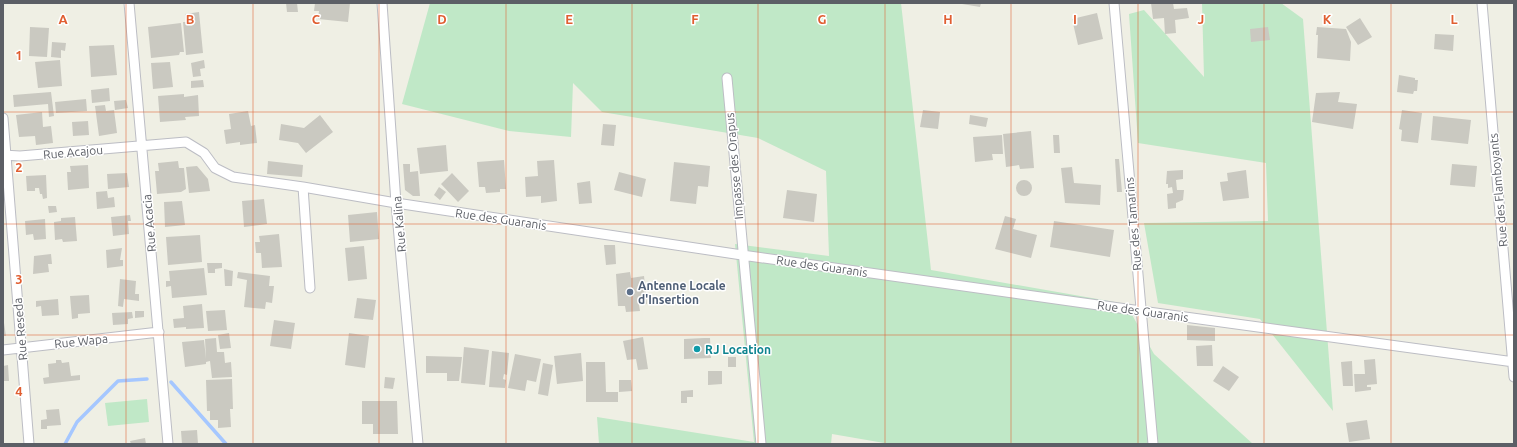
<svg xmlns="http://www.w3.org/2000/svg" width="1517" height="447" viewBox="0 0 1517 447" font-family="Ubuntu,sans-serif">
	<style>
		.green { fill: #c0e8c7 }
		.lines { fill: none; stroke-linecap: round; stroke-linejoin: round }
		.stream { stroke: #a5c7ff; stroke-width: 3.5 }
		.building { fill: #cac9c1 }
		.minor-casing { stroke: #bcbdc4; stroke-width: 11 }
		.minor { stroke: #fff; stroke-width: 9 }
		.grid { fill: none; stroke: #e05e31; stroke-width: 1; stroke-opacity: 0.55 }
		.service-dot { fill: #5c6f8a; stroke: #fff; stroke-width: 1.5 }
		.culture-dot { fill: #0f9aa8; stroke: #fff; stroke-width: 1.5 }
		.labels { text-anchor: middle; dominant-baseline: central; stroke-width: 3; stroke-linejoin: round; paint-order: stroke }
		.street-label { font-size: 12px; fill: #5c5f66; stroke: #fff }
		.service-label { font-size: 12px; font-weight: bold; fill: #4e5e75; stroke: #fff; text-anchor: start }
		.culture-label { font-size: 12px; font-weight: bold; fill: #0d838f; stroke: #fff; text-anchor: start }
		.grid-label { font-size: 13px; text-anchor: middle; font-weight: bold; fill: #e05e31; stroke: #fff; stroke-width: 3; stroke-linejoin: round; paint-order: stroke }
	</style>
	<rect width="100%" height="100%" fill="#efefe4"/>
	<path class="green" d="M430,3H901L931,270L1126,304L1154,354L1253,444H890L832,434L831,444H599L597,417L754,442L735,244L829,256L826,171L758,138L602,112L573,83L571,137L509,131L402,104Z
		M1202,3H1281L1303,19L1333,411L1260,319L1158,303L1144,223L1268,221L1266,163L1138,143L1129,14L1144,10L1204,77Z
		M147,399L149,422L108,426L105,403Z"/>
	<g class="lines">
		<path class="stream" d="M171,382L226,444
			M65,444L77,422L118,381L147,379"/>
	</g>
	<path class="building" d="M286,3H297L298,12H287Z
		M315,3H350L348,22L318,19L319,11H314Z
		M956,3H981L980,7Z
		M1151,3H1173L1174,9L1187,8L1189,18L1175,20L1176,33L1165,34L1164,18L1153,19Z
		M199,12L203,53L186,55L183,22H186L185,14Z
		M1097,13L1103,39L1078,45L1072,19Z
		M1360,18L1372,37L1358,45L1346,27Z
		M181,23L184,52H180L179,55L151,58L148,27Z
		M30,27L49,28L47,57L29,56Z
		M1268,27L1270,40L1251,42L1250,29Z
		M1317,27L1346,29L1351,42L1350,61L1317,58L1318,35H1316Z
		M1435,34L1454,35L1453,51L1434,49Z
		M52,42L66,43L65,51L61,50V58L51,57Z
		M114,45L117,75L91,77L89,46Z
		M60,60L62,86L38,88L35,62Z
		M204,60L205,68L200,69L201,76L193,77L191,63Z
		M170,62L173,87L153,89L151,63Z
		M1399,75L1415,78V80H1418L1417,91H1414L1413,94L1397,92Z
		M203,80L204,87L191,88V81Z
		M109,88L110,101L92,103L91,90Z
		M51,92L54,116L49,117L48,104L14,107L13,95Z
		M1340,92L1338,102L1357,104L1353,129L1312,122L1316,93Z
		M184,94V97L198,95L199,116L185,117L186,120L160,122L158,96Z
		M86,99L87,111L56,113L55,102Z
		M126,100L128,108L115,110L114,101Z
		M105,105L106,111L114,110L117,133L99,136L95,106Z
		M923,110L940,112L938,129L920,127Z
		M1402,110L1422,113L1418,143L1401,141L1402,130L1399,129Z
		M248,111L251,126L255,125L257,143L240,145V142L226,144L224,130L231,129L229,114Z
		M42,112L43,127L51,126L53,143L36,145L35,136L19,137L16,115Z
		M320,115L333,132L306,153L298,143L279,140L281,124L304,128Z
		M970,115L988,118L986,127L969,124Z
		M1433,116L1471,120L1468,144L1431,140Z
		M88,121L89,135L73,136L72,122Z
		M603,124L616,125L614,146L601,145Z
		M1031,131L1034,168L1020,169L1019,165L1006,167L1003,134Z
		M1002,135L1003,154H992L993,160L975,162L973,137Z
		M1053,135H1059L1060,153H1054Z
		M446,145L448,171L420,174L417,148Z
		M1115,159H1119L1122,192H1117Z
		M504,160L506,189H500V192L486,193L485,187H479L477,162Z
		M554,160L557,201L541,203V196L526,197L525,177L538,176L537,161Z
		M178,161L179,168H184L186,189L181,192L157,194L155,171H159L158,163Z
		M268,161L303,165L302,177L267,174Z
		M674,162L710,166L708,187L698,186L696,204L670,201Z
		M403,164H410V172L418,171L420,196H413L405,190Z
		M1452,164L1477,166L1475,187L1450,185Z
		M88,165L89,188L68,190L67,172H71L70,166Z
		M197,166L208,179L210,191L189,193L186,167Z
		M1072,167L1074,183L1101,185L1100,205L1065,203L1061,168Z
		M1183,170V179L1176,180L1177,190H1184L1183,200L1176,203V208L1168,209L1167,194L1173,193L1172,187L1168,188V184H1166L1167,171Z
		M1246,170L1249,198L1223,201L1220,182L1228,181L1227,173Z
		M619,172L646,179L642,197L614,190Z
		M127,173L129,187L108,189L107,174Z
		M452,173L469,191L458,202L441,184Z
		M46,175L47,198L43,199L42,194H40L39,188H35V191H27L26,176Z
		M1016 188a8 8 0 1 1 16 0a8 8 0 1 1-16 0Z
		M590,181L592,203L579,204L577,183Z
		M439,187L446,192L440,200L434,195Z
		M787,190L817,194L814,222L783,218Z
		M107,191L108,198L114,197L115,207L97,209L96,192Z
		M264,199L267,224L244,227L242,201Z
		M182,201L185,225L165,227L164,202Z
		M48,206H56L57,212L49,213Z
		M377,212L379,239L350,242L348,215Z
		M130,215L131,221H128L129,234L113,236L111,217Z
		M1005,216L1016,219L1013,229L1037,235L1031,258L995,249Z
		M75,217L77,241L63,242L62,239L55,240L54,222L61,221V218Z
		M45,219L46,239L34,240L33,234L26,235L25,221Z
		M1054,221L1114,230L1110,257L1050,247Z
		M279,234L282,267L262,268L261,253H256L255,242H260L259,236Z
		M200,235L202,262L168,265L166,237Z
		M604,245H615L616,264L606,265Z
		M364,246L367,279L348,281L345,248Z
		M122,248L120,260H123V266L107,268L106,250Z
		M51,254L52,264H48L49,272L33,274L34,256Z
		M207,263H222V268L215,269V273H208Z
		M204,268L207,295L172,298L171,286L166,287V281H170L169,271Z
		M224,269L233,271L232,286H225Z
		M238,272L270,276L269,286H274L272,303L266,302L265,309L244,307L247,280L237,278Z
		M630,272L631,278L644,276L647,304L639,305L640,311L626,312L625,306H618L616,274Z
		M120,279L136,281L135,294H139V301L124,299L123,307L118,306Z
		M89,295L90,313L78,314V318L72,319L70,296Z
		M357,298L376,300L373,320L354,318Z
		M58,299L59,315L42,316L41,306L36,307V301Z
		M202,304L204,328L186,329V327L174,328L173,319L184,318L183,306Z
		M225,310L227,330L208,331L206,311Z
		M135,311H144V317L135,318Z
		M132,312L133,318L128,319V324L113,325L112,313Z
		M3,316L6,336H3Z
		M274,320L295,323L291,349L270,346Z
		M1187,325L1215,328V341L1187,340Z
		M229,333L231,348L220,349L218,335Z
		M349,333L369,336L365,368L345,365Z
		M643,337L648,369L638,370L636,359L627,360L623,341Z
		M216,338L217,352H224L225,363L231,362L232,377L212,378L210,361L206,362V364L185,367L182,342L204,340L206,359L205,339Z
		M704,338H710L711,358L684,359V339Z
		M1212,345L1213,366H1197L1196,346Z
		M464,347L489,350L485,385L461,383Z
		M492,351L509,353L507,375L504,374L503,379L506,380L505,388L489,387Z
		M581,353L583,381L557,384L554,356Z
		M515,354L541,359L536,382L527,380L525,391L508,388Z
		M426,356L462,357L459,381H447V373H426Z
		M728,357H736V367H728Z
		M1375,359L1377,384L1367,385V387H1371V390L1355,392L1354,374H1365L1364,360Z
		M56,360H61L62,363L69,362L71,376L80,375V380L44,384L43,378L49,377L48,364L56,363Z
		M1352,361L1353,386H1343L1341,362Z
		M586,362H605L606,392H618V402H586Z
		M543,363L553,365L548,396L538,394Z
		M8,365L9,381H3V366Z
		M1223,366L1239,377L1229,391L1213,381Z
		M708,371H722V384L708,385Z
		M385,377L395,378L393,389L384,388Z
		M232,379L233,409H230L231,427L218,428V420H210V411H207L206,380Z
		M619,380H631L632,391L619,392Z
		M693,390V397H687V403H681V391Z
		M362,401H397L398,434H373V424H362Z
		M59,409L61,425L47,426V429H41V420L47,419L46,410Z
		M1367,420L1370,439L1349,442L1346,423Z
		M197,430L198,444H182L181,431Z
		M145,438L146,444H131L130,441Z"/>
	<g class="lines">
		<defs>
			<path id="minor" d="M129,3L168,444
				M382,3L396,203L418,444
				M1114,3L1153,444
				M1482,3L1514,377
				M727,78L761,444
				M3,118L29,444
				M3,155L20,156L186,142L204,153L215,168L233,177L303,187L396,203L742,255L1141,311L1514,362
				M303,187L310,288
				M3,350L159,332"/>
		</defs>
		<use href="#minor" class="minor-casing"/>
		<use href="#minor" class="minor"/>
	</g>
	<path class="grid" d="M126,3V444M253,3V444M379,3V444M506,3V444M632,3V444M758,3V444M885,3V444M1011,3V444M1138,3V444M1264,3V444M1391,3V444M3,112H1514M3,224H1514M3,335H1514"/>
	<circle class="service-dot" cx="630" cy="292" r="4"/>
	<circle class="culture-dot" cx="697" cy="349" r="4"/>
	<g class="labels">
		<g class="street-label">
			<text transform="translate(73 152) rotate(-5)">Rue Acajou</text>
			<text transform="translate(734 166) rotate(-95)">Impasse des Orapus</text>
			<text transform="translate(1498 190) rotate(-95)">Rue des Flamboyants</text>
			<text transform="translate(501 219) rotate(8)">Rue des Guaranis</text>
			<text transform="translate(149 223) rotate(-95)">Rue Acacia</text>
			<text transform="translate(399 224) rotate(-95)">Rue Kalina</text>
			<text transform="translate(1133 224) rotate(-95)">Rue des Tamarins</text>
			<text transform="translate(822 266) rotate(8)">Rue des Guaranis</text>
			<text transform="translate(1143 311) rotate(8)">Rue des Guaranis</text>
			<text transform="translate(20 329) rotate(-95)">Rue Reseda</text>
			<text transform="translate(81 341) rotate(-6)">Rue Wapa</text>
		</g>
		<g class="service-label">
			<text x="638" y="285">Antenne Locale<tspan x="638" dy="14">d'Insertion</tspan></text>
		</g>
		<g class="culture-label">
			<text x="705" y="349">RJ Location</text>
		</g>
	</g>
	<g class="grid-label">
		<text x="63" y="24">A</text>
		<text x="190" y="24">B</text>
		<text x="316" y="24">C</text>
		<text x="442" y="24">D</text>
		<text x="569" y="24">E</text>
		<text x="695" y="24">F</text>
		<text x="822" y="24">G</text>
		<text x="948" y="24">H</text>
		<text x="1075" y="24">I</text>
		<text x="1201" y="24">J</text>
		<text x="1327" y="24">K</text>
		<text x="1454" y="24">L</text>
		<text x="19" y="60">1</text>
		<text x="19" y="172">2</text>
		<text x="19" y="284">3</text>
		<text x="19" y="396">4</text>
	</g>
	<rect width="1517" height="447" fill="none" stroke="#5c5f66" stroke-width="8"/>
</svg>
